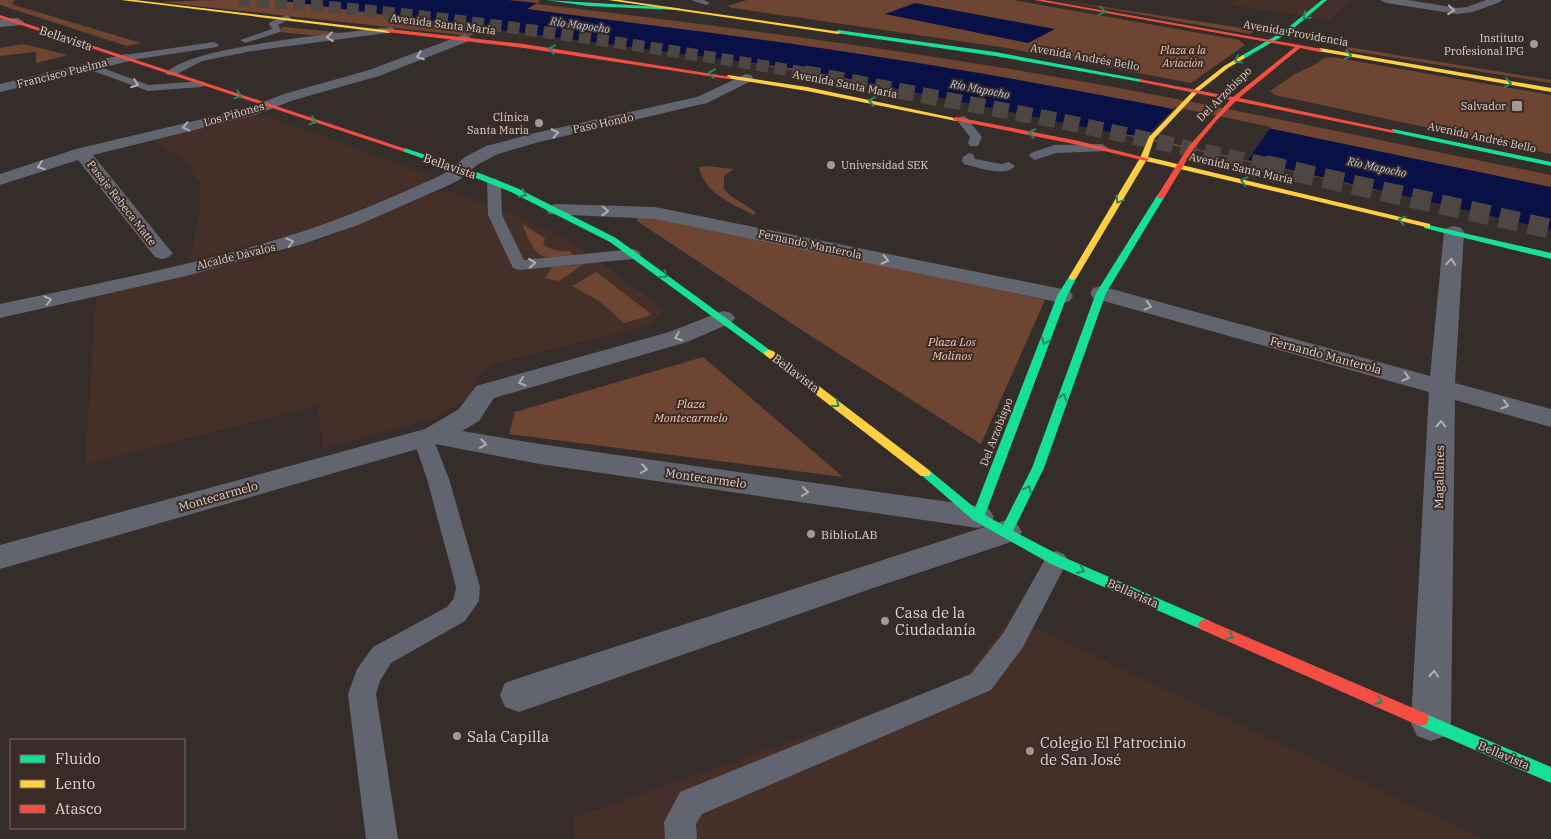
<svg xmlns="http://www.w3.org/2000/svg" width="1551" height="839" viewBox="0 0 1551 839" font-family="'IBM Plex Serif',serif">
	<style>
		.built { fill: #443028 }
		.green { fill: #6e4532 }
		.water { fill: #081045 }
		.pier { fill: #352d2a }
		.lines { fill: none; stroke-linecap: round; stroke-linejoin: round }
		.highway-tunnel-far2 { stroke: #4e4643; stroke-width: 12; stroke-dasharray: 12 6; stroke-linecap: butt }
		.highway-tunnel-far1 { stroke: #4e4643; stroke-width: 16; stroke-dasharray: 16 8; stroke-linecap: butt }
		.highway-tunnel { stroke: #4e4643; stroke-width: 20; stroke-dasharray: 20 10; stroke-linecap: butt }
		.lane { fill: #626470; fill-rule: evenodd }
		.street { fill: #626470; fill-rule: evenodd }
		.fast { fill: #16e098; fill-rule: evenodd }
		.slow { fill: #ffcf43; fill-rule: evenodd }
		.jam { fill: #f24e42; fill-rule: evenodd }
		.oneway { stroke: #b3adae }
		.oneway2 { stroke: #28865e }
		.poi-dot { fill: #a39a96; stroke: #3a2b25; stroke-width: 2 }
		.labels { text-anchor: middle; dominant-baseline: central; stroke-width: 4; stroke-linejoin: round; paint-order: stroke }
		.far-street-label { font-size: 11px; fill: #ded5d0; stroke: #3a2b25 }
		.far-water-label { font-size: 11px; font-style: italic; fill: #bacaf0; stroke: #3a2b25 }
		.far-poi-label { font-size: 11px; fill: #ded5d0; stroke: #3a2b25; text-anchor: end }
		.far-park-label { font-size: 11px; font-style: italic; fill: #f3c9b5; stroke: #3a2b25 }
		.street-label { font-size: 12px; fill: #ded5d0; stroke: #3a2b25 }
		.park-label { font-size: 12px; font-style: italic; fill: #f3c9b5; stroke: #3a2b25 }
		.poi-label { font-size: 12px; fill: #ded5d0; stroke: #3a2b25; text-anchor: start }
		.near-poi-label { font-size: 15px; fill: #ded5d0; stroke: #3a2b25; text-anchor: start }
	</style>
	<rect width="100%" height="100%" fill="#352d2a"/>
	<path class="built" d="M1236,0H1351L1329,20L1230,5Z
		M265,115L432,176L422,184L309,230L189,261L200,213V183L184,160L153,140L243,117Z
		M446,190L510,213L571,241L664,309L651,325L497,363L478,374L469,397L437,418L323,448L318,405L85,465L96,297L265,257L320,240L417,198Z
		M1011,617L1484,839H573L575,838L573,818L951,685L974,666Z"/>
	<path class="green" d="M0,0H15L12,3L14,5L141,43L127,46L0,5Z
		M218,0H540L537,4C746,29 954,56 1161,96C1291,121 1421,149 1551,175V230C1283,169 1015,107 744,62C600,38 455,24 311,5L486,29L470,36L160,2Z
		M747,0H1013L1239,40L1245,45L1191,83L1007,48L732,8L728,6Z
		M1058,0L1255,30L1250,34Z
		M282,27H285L344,33L320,36L280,32Z
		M23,44L68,55L36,63V52L0,56V48Z
		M1348,47L1551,80V83L1346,50Z
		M1332,57L1551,95V154L1275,95L1270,91L1295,74L1314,65L1324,58Z
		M707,166L734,169L724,176V189L731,196L756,212L754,215C732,203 705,195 699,167Z
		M649,215L1045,300L981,444L803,331L637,221V218Z
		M522,224L545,238L543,244C551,251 560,251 570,251L574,257C537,260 537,258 522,224Z
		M584,264L559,281L545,278L552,267Z
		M596,272L651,314L646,317L624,323L599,301L572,286Z
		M703,357L843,477L509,434L515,412Z"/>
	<path class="water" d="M276,0H507L537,3L527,9C644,25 762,38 879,57C1105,91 1328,141 1551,187V230L1151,138L1109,132L805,70Z
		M915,3L1055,29L1028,43L885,14Z"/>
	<path class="pier" d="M1175,107L1271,127L1248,160L1141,136H1147Z"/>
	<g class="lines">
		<path class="highway-tunnel-far2" d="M239,0C431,12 622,42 812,74"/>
		<path class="highway-tunnel-far1" d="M804,73L1060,121L1271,166"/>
		<path class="highway-tunnel" d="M1265,165L1551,229"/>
		<path class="lane" d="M691,0H704L710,3L706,5Z
			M287,15L291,18L278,25L281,30L280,32L245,43L240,40L272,29L269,24L270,22Z
			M391,27L394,28V32L252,51L202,61L175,75H167L166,73C193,45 347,33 391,27Z
			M214,42L219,45L217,47L125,61L120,58L125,55Z
			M89,63L149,85L202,81L207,84L202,87L148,91L85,68V64Z
			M962,116L966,117L982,137L978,146H970L968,143L970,137L956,119Z
			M1102,144L1108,148L1106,151L1056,153L1035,160L1029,156L1031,153L1054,145Z
			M969,153L973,154L975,159L1002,164L1009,162L1015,166C1005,178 977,167 964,164L962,161L963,157Z
			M494,178L501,182L502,215L524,260L633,249L638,251L641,254L638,257L633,259L519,270L513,268L488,215L487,182Z
			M423,431L430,433L433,438L449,479L480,587L479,601L465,621L391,663L380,681L376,694L398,839H366L348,694L357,669L373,647L447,607L454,598L456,587L427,479L413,438L416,433Z
			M1056,551L1064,554L1068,560L1023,647L991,690L702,814L696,824L697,839H665L664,822L680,792L971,674L1004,632L1048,554Z"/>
		<path class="street" d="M1380,0H1408L1457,8L1467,7L1486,0H1502L1500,2L1473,12L1457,14L1386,3Z
			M18,18L24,22L22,25L0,27V19Z
			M465,34L471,38L469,41L379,76L294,100L255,115L93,155L169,249L173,253L169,257L162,259L155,257L78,160L0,185V174L76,149L245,109L284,94L369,70Z
			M125,54L130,55L132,58L130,61L0,92V84Z
			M746,74L751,75L753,78L751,81L707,103L539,142L498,154L477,165L459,180L447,186L358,225L303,244L186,276L0,318V304C103,282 207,263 307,230C351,215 393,197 435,178L447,172L465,157L486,146L535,133L697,97Z
			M556,204L655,207L1062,289L1070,291L1073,296L1070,301L1062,303L655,219L549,214L546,210L549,206Z
			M1454,226L1461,228L1464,232L1455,383L1551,409V427L1455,400L1451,723L1445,736L1431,741L1417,736L1411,723L1429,392L1093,298L1090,293L1093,288L1101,286L1430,376L1444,232L1447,228Z
			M723,311L731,313L735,318L731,323L687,342L494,398L479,421L462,431L540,444L978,506L989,509L994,517L989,525L978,528L540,464L435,444L0,569V545L425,429L459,409L476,386L669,332Z
			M1006,520L1017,524L1022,532L1017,540L876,587L519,712L505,707L500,695L505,683L519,678Z"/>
		<path class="fast" d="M546,0L679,8L681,9L679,10L588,6Z
			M1322,0H1327L1288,33L1245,58H1241V56L1284,31Z
			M838,30L995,52L1144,80L1141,82L995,56L836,33Z
			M1393,129L1551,162V166L1391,132V130Z
			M404,148L464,167L517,188L616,238L774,353L769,356L765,355L610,242L511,192L458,171L402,151L401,150Z
			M1158,194L1165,196L1106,293L1044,468L1013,531L1061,556L1210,621L1212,625L1210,629L1205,631L1051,564L973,520L919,473L921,470H929L975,508L1057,296L1070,275H1076L1077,277L1067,296L985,515L1003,525L1032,468L1096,293Z
			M1424,224L1551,253V259L1424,228Z
			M1421,712L1551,767V783L1415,724L1413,719L1415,714Z"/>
		<path class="slow" d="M121,0H135L392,31L389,33Z
			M608,0H620L841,32L838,34Z
			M1320,48L1551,88V92L1318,51Z
			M1243,55L1245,58L1228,68L1199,91L1154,139L1148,157L1430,224V228L1146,161L1077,277L1073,280L1070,279L1069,277L1140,158L1149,137L1195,89L1224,66Z
			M728,75L807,87L959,119L956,121L807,91L726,78Z
			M769,350L773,351L929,470L931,473L929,476H921L765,355L764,353L765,351Z"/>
		<path class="jam" d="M1034,0H1044L1322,49L1320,52L1300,48L1239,98L1396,131L1393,133L1236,101L1217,120L1194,148L1164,198H1158L1157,196L1189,146L1230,100L1141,82L1139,79L1233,97L1295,47Z
			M0,15L406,149L407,150L402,151L0,18Z
			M389,29L524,44L731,77L728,79L524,48L387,32Z
			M956,117L1079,141L1150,159L1146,161L1079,145L954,120L953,119Z
			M1205,619L1427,714L1429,719L1427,724L1421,726L1415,724L1200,629L1198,625L1200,621Z"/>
	</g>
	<defs><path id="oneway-chevron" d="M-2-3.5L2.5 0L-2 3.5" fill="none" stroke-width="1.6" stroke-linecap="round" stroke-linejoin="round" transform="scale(1.25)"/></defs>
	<g class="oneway">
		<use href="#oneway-chevron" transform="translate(1451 10) rotate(4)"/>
		<use href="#oneway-chevron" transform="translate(330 37) rotate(174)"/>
		<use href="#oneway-chevron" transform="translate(420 56) rotate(159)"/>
		<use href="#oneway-chevron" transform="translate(135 84) rotate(20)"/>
		<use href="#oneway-chevron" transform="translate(186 127) rotate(167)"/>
		<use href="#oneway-chevron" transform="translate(555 133) rotate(-12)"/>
		<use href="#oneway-chevron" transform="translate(41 166) rotate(161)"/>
		<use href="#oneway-chevron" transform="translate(605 211) rotate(1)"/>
		<use href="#oneway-chevron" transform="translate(290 242) rotate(-17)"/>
		<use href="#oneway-chevron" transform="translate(885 260) rotate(12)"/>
		<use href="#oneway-chevron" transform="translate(1451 262) rotate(-86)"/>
		<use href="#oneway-chevron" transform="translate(532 263) rotate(-6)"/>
		<use href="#oneway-chevron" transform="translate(48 300) rotate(-13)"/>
		<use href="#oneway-chevron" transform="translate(1148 306) rotate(15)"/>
		<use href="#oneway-chevron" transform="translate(678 337) rotate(160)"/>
		<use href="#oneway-chevron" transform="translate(1406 377) rotate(15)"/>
		<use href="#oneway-chevron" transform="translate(522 382) rotate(164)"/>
		<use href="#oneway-chevron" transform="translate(1505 405) rotate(16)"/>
		<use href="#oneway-chevron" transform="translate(1441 424) rotate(-89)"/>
		<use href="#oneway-chevron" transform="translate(483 444) rotate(10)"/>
		<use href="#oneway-chevron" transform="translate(644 469) rotate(8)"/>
		<use href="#oneway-chevron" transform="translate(805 492) rotate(8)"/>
		<use href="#oneway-chevron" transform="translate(1434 674) rotate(-87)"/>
	</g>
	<g class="oneway2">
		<use href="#oneway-chevron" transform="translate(1102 11) rotate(10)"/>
		<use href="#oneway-chevron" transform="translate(1306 16) rotate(141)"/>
		<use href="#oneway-chevron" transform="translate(552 49) rotate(-172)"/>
		<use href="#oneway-chevron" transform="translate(1348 55) rotate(10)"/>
		<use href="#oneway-chevron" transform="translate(1238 60) rotate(149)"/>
		<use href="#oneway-chevron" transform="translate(712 73) rotate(-171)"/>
		<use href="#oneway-chevron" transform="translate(1508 83) rotate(10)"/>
		<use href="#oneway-chevron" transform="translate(238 95) rotate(19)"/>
		<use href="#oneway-chevron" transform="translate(872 101) rotate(-169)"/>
		<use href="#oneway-chevron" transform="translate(313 121) rotate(18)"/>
		<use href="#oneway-chevron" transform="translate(1032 133) rotate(-168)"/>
		<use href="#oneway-chevron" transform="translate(1244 181) rotate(-166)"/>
		<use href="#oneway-chevron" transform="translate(523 194) rotate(25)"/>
		<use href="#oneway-chevron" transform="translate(1119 200) rotate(121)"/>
		<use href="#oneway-chevron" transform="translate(1402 220) rotate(-166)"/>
		<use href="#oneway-chevron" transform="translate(664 275) rotate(36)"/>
		<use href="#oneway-chevron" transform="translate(1045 341) rotate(111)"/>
		<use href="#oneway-chevron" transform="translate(1063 397) rotate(-70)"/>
		<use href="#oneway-chevron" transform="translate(836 404) rotate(37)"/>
		<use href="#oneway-chevron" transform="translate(1028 489) rotate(-64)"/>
		<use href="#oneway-chevron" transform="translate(1081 570) rotate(24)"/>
		<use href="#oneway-chevron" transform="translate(1230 636) rotate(24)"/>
		<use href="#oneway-chevron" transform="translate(1379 701) rotate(23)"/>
	</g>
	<g class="poi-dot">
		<circle cx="1534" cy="44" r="5"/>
		<rect x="1511" y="100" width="12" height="12" rx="2.5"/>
		<circle cx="539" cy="123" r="5"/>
		<circle cx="831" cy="165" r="5"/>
		<circle cx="811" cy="534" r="5"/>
		<circle cx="885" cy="621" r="5"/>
		<circle cx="457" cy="736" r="5"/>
		<circle cx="1030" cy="751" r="5"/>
	</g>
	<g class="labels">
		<g class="far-street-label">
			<text transform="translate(443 24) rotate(7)">Avenida Santa María</text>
			<text transform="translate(1296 33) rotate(10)">Avenida Providencia</text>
			<text transform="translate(1085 57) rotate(10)">Avenida Andrés Bello</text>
			<text transform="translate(62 73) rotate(-14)">Francisco Puelma</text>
			<text transform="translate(845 84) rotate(11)">Avenida Santa María</text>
			<text transform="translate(1224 94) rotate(-45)">Del Arzobispo</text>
			<text transform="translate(234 114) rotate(-16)">Los Piñones</text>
			<text transform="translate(603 123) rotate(-12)">Paso Hondo</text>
			<text transform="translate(1482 137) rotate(12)">Avenida Andrés Bello</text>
			<text transform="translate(1241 168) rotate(13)">Avenida Santa María</text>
			<text transform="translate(122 203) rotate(52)">Pasaje Rebeca Matte</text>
			<text transform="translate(810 244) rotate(12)">Fernando Manterola</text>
			<text transform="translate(236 256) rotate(-14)">Alcalde Dávalos</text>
			<text transform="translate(996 432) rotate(-69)">Del Arzobispo</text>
		</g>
		<g class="far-water-label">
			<text transform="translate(580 25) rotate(8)">Río Mapocho</text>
			<text transform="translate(980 89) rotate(11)">Río Mapocho</text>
			<text transform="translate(1377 167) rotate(12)">Río Mapocho</text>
		</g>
		<g class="far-poi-label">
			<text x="1524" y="38">Instituto<tspan x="1524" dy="13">Profesional IPG</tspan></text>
			<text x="1506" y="106">Salvador</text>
			<text x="529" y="117">Clínica<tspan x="529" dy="13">Santa Maria</tspan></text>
			<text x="841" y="165" text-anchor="start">Universidad SEK</text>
		</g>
		<g class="far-park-label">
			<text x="1183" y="50">Plaza a la<tspan x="1183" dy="13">Aviación</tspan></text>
		</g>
		<g class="street-label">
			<text transform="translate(66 38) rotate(18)">Bellavista</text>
			<text transform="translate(450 166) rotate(19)">Bellavista</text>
			<text transform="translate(1326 355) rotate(15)">Fernando Manterola</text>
			<text transform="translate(796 373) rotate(37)">Bellavista</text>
			<text transform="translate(1439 477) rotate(-89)">Magallanes</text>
			<text transform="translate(706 478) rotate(8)">Montecarmelo</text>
			<text transform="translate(218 496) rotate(-16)">Montecarmelo</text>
			<text transform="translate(1133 593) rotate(24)">Bellavista</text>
			<text transform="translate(1504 755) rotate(23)">Bellavista</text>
		</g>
		<g class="park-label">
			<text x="952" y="341">Plaza Los<tspan x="952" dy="14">Molinos</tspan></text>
			<text x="691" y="403">Plaza<tspan x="691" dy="14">Montecarmelo</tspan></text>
		</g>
		<g class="poi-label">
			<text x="821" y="534">BiblioLAB</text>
		</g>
		<g class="near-poi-label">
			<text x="895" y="612">Casa de la<tspan x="895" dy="17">Ciudadanía</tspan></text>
			<text x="467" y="736">Sala Capilla</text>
			<text x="1040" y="742">Colegio El Patrocinio<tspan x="1040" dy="17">de San José</tspan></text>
		</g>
	</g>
	<rect x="10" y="739" width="175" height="90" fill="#3a2b25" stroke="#7c6f69"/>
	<rect x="20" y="755" width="25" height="8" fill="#16e098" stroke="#7c6f69"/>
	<text x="55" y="764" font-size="15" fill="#ded5d0">Fluido</text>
	<rect x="20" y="780" width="25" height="8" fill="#ffcf43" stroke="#7c6f69"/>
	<text x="55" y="789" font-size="15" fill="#ded5d0">Lento</text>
	<rect x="20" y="805" width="25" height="8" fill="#f24e42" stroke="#7c6f69"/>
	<text x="55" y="814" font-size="15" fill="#ded5d0">Atasco</text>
</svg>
